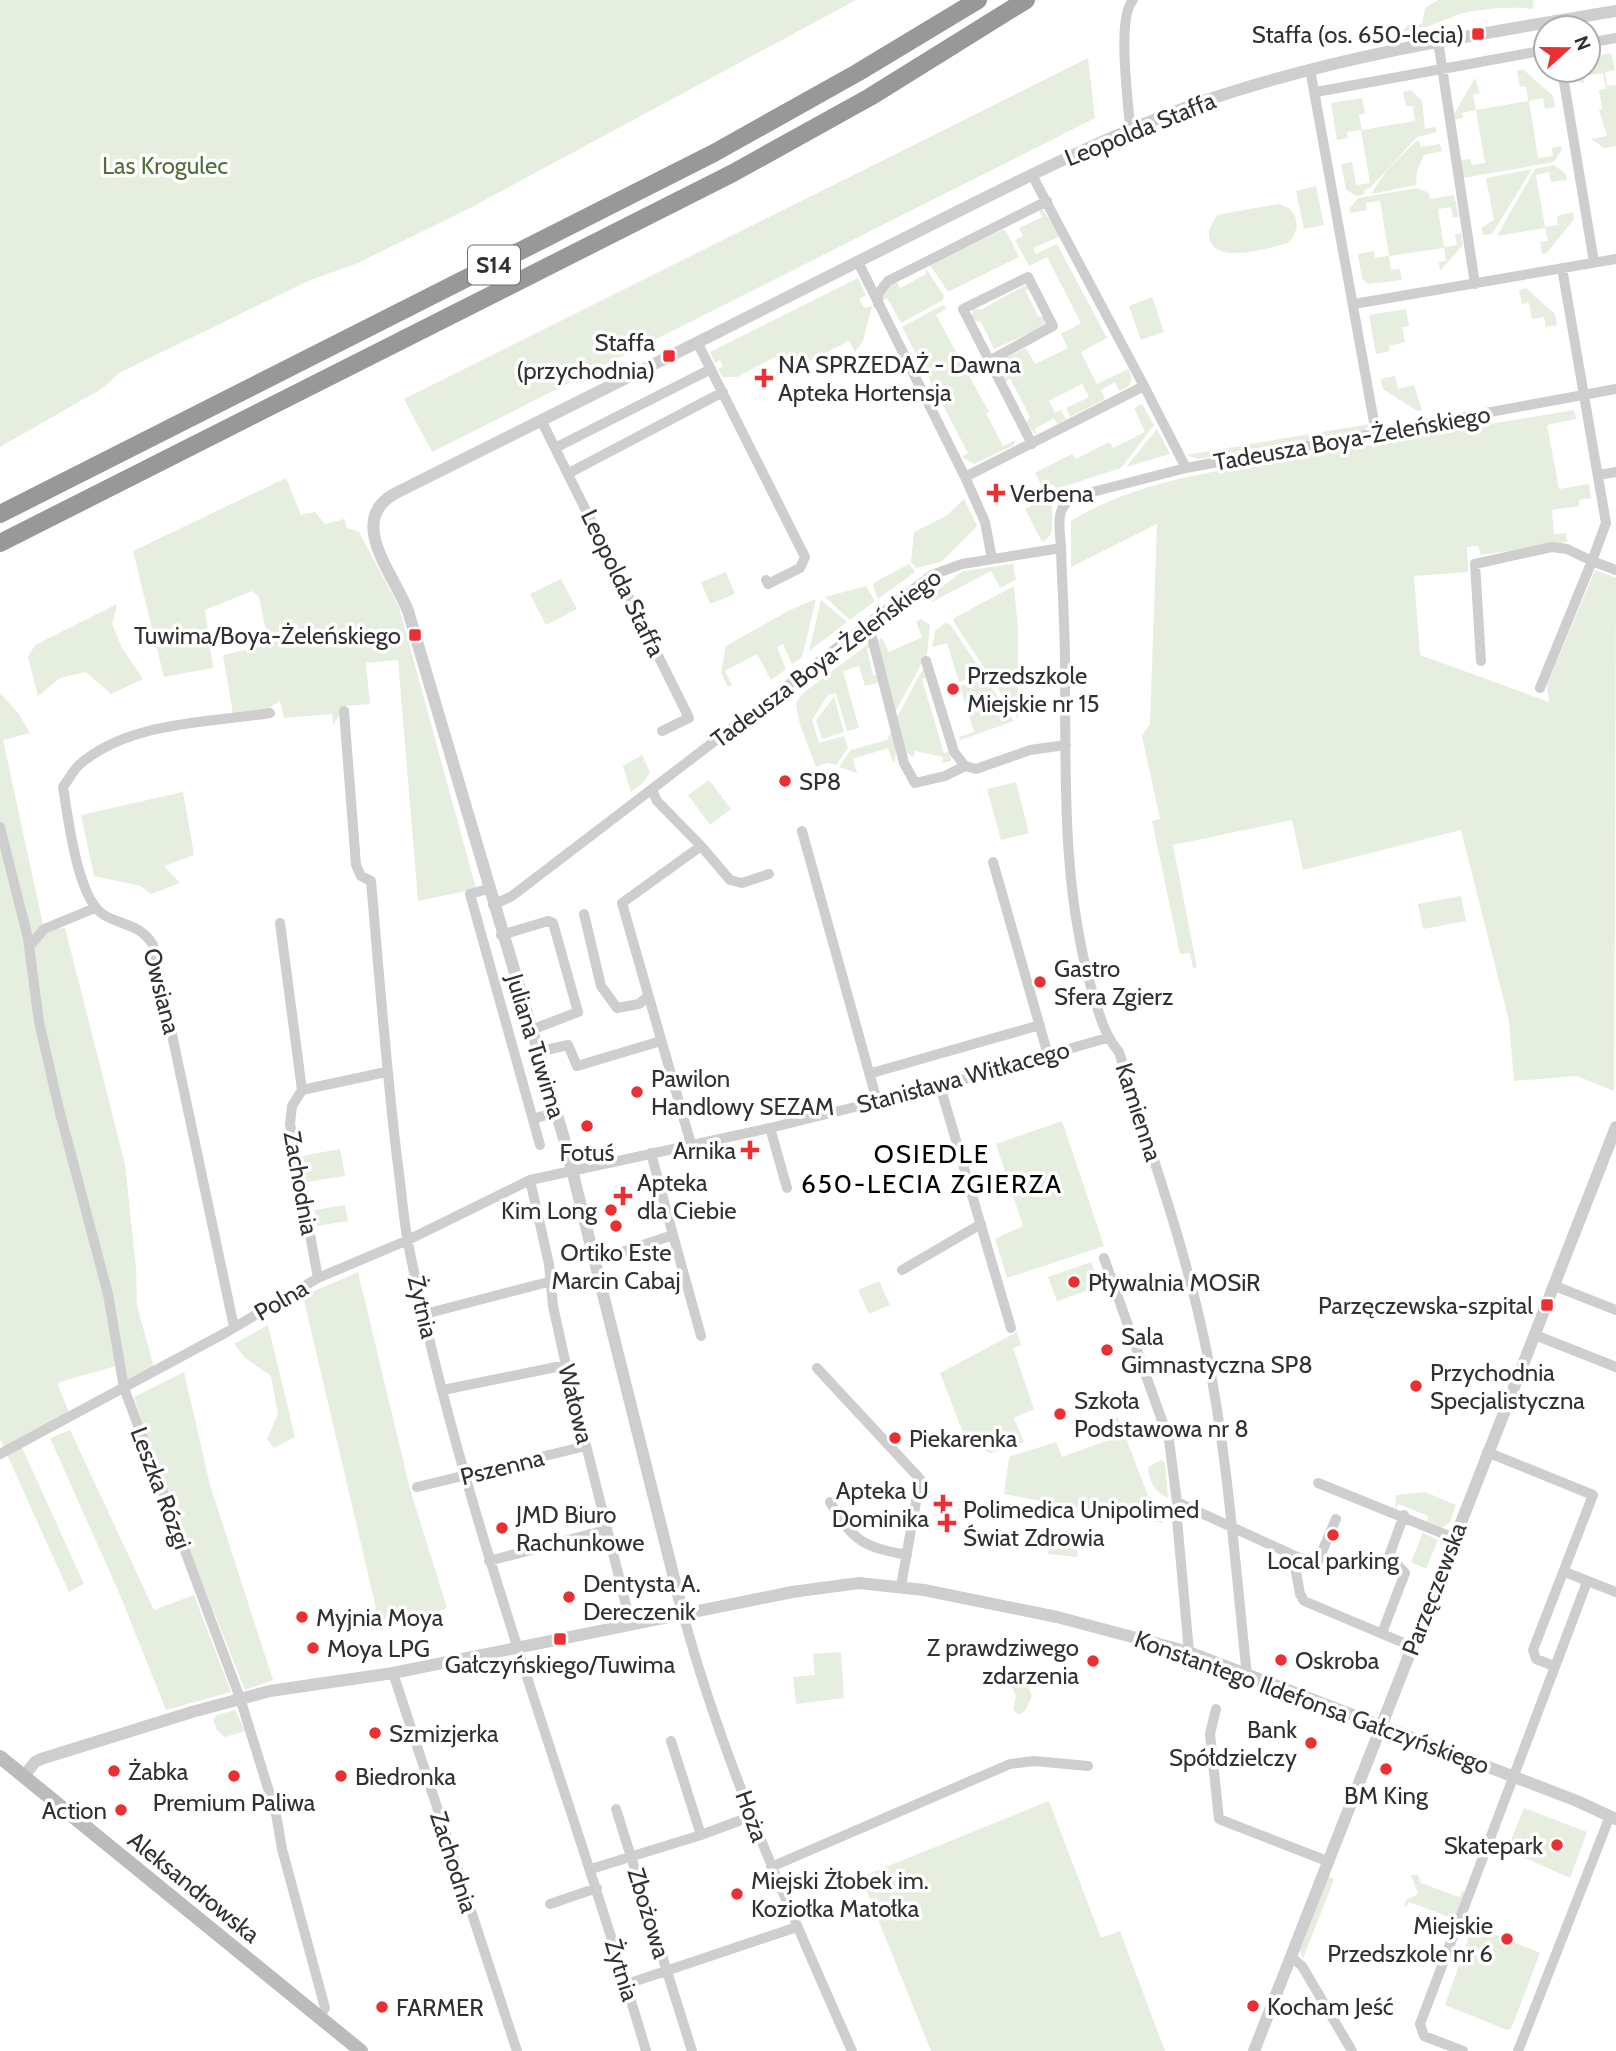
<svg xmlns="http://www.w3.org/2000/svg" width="1616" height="2051" viewBox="0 0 1616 2051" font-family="Cabin,sans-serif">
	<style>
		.green { fill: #e6eedf }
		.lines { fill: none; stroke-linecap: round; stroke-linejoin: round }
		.minor { stroke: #cecece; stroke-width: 10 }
		.tertiary { stroke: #cecece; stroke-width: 12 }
		.secondary { stroke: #bbb; stroke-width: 14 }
		.motorway { stroke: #989898; stroke-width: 18 }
		.poi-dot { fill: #ec2f32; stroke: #fff; stroke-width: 2.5 }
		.labels { text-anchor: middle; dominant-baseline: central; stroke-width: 7; stroke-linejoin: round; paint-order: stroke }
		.shield { fill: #fff; stroke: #6f6f6f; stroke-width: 2 }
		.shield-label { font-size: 23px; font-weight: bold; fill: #313131 }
		.poi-label { font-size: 24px; fill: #313131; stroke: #fff; text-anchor: start }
		.street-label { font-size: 24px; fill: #313131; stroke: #fff }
		.park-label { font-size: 24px; fill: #516f3c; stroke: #fff }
		.neighbourhood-label { font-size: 26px; letter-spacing: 2px; fill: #000; stroke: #fff }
	</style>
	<rect width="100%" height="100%" fill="#fff"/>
	<path class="green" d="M0,0H856L472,207L358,263L308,281L119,373L103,388L0,447Z
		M1438,0H1533L1534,6L1532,9C1513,6 1472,9 1455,16C1436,23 1422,30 1402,32L1408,25L1422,24L1425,8Z
		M1611,53L1615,70L1605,72L1607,86L1616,85V146L1604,148L1591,139L1607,136L1599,110L1602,109L1599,90L1606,89L1603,73L1583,76L1584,83H1581L1576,70H1588V57Z
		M1088,58L1095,118L432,452L404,399Z
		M1523,69L1553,96L1555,107L1545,109L1543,98L1529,101L1538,158L1553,156L1552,148L1561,146L1562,149L1554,162L1463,178L1460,160L1470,159L1472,165L1485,163L1476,110L1462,113L1463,118L1454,120L1453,116L1475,78L1480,93L1473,95L1476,110L1528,101L1526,86L1520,87L1517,71Z
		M1411,90L1422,101L1425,129L1435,127L1437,132L1417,137L1371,187L1364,190L1365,194L1357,196L1346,190L1341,164L1352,162L1356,185L1370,183L1361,130L1347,132L1348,138L1337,140L1331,103L1362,98L1365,113L1359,115L1362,130L1415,121L1413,106H1406L1403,92Z
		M1416,141H1419L1421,147L1440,144L1442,151L1424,155L1417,171L1416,185L1371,194L1387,170Z
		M1554,165L1566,174L1567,180L1551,182L1549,172L1536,175L1545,227L1558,225L1557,216L1573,212L1574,219L1547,253L1542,254L1540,242L1548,241L1545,228L1497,236L1535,169Z
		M1532,169L1492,234L1483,235L1481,228L1494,220L1486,178Z
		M1316,186L1324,225L1304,229L1296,191Z
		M1418,188L1429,193L1430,199L1454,195L1459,217L1453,218L1451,207L1438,209L1444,247L1457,245L1455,234L1461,233L1463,245L1440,271L1439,262L1446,261L1444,248L1389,256L1391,270L1400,269L1402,280L1368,284L1362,279L1358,254L1374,251L1375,258L1389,256L1380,201L1366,203L1367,210L1350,213L1349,209L1358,198Z
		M1278,204C1299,208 1302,229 1288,243C1266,249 1206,268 1209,230L1217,215Z
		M1042,209L1061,236L1033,248L1036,254L1057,244L1107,338L1081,352L1097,384L1128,369L1132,377L1129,386L1119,391L1115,382L1101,390L1105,399L1070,417L1066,408L1089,397L1082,384L1049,401L1055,413L1061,410L1066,419L1057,424L1054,418L1035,429L1036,435L1026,423L1030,417L1010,378L1005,383L1001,376L1005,369L1001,360L1026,348L1035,364L1068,348L1061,334L1081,323L1047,257L1029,266L1015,240L1023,236L1019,228L1042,217L1039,211Z
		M1002,230L1006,231L1019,257L948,292L930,265Z
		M925,267L944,296L943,300L901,323L887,298L881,301C882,291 889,286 897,282L900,288L926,274Z
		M858,278L866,295L859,299L864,308L872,306L863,341L855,352L849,341L784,374L775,357L737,377H722L718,369L723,366L720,360L715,363L710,352Z
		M1027,284L1032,289L1025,290L1038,316L1047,318V325L994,349L981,322L971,320L973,308L981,310Z
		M1526,288L1555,314L1557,325L1546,327L1544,317L1532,319L1529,303L1522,304L1519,290Z
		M1152,297L1164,332L1141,340L1129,306Z
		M943,305L947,308L936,315L989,412L986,413L1003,446L1015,440L1014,445L974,464L962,457L968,453L902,327Z
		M1406,309L1409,326L1402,327L1405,342L1389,346L1390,351L1376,354L1369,315Z
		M1395,376L1398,389L1414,385L1422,410L1417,411L1383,389L1381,379Z
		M1142,404L1154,425L1121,468L1056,489L1053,484L1049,486V493L1030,500L1045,492L1035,473L1072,454L1076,459L1109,442L1113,448L1145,432L1134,408Z
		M1574,410L1576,419L1547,425L1559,489L1589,484L1591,498L1579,500V506L1552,510L1554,534L1566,533L1567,542L1481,555L1478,546L1467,547L1468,572L1414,576L1420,655L1549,702L1547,685L1595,570L1616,578L1614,1091L1577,1076L1514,1081L1509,1021L1461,830L1303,870L1292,820L1173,845L1197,967L1193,968L1190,953L1180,954L1152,821L1160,819L1142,736L1150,724L1157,524L1071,567V521C1140,478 1227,470 1306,456C1395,440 1485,425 1574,410Z
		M1370,424L1365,430L1198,459L1186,455Z
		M1157,429L1170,454L1126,467Z
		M286,478L301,515L315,512L325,524L344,519L347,528L359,532L399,607L477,892L466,891L418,901L398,660L366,663L370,704L344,706L333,726L332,714L284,718L280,701L269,708L233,714L223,655L269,645L259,597L252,591L205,610L213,668L164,677L133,551Z
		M1054,495C1047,510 1061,533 1042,542L1025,509Z
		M964,499L977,526L941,562L916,568L911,562L914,532L946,516Z
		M909,564L915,572L878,599L873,586L875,582Z
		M1013,564L1016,580L1000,588L991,571L932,602L931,595L963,571Z
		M726,572L735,594L710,604L701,582Z
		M561,579L577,609L546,625L530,594Z
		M866,586L875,601L850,620L825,597Z
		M1014,586L1018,630V719L954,622V618Z
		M816,599L802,657L792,664L783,644L777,647L786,669L771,680L757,654L725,671L732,685L728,687L721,673L726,646L788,611Z
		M821,600L847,622L809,651Z
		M117,604L112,624L122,648L143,679L111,694L86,672L60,678L38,696L28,657L35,645Z
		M921,619L930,625L927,654L894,714L878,640L882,638L889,652L922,637L916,622Z
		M945,623L950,624L983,674L959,682L947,643L932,647L935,631Z
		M872,641L873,645L867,649L873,675L880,676L881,682L865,686L859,666L843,671L859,728L847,731L836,693L828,695L812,720L819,743L844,736L848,748L836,765L827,763L816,767L800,725L796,703L802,694Z
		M924,667L927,677L922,679L944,753L949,752L951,761L942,763L943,757L915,751L914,757C899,751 899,734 896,719Z
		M985,678L1014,721L960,740L959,737L974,732L960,686Z
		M0,693L19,714L30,733L3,740L44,929L65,928L125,1164L136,1268L137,1306L155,1371L124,1388L119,1365L60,1382L58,1385L70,1415L20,1443L84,1584L69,1592L0,1439Z
		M834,697L844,732L822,739L816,720Z
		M892,729L896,747L895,762H893L888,748L853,759L857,773L839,767L851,750L887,740Z
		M642,755L650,772L644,782L631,792L623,766Z
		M709,780L731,809L710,825L688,795Z
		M1016,782L1029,833L1001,840L987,789Z
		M183,792L194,855L164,866L180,883L151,894L141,886L94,876L81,815Z
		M1461,896L1466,921L1423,929L1418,904Z
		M1062,1121L1104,1246L1007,1278L995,1239L1023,1226L996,1144Z
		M340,1149L345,1176L306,1182L302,1156Z
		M345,1205L348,1221L317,1226L314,1210Z
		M1091,1262L1100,1286L1057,1301L1048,1277Z
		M358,1272L410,1489L447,1608L397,1626L393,1616L379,1621L303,1296Z
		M879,1281L890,1305L869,1314L858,1290Z
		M268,1325L295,1437L274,1448L267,1439L278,1414L271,1376L245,1358L234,1344Z
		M1017,1332L1021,1345L1013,1348L1034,1409L1014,1418L1024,1442L991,1453L968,1446L940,1373Z
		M184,1372L210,1485L273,1680L245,1690L167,1494L134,1397Z
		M1118,1417L1150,1501L1167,1508L1162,1523L1004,1494L1009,1457L1056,1442L1062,1457L1114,1438L1109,1421Z
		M70,1430L154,1610L194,1595L231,1692L166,1710L120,1595L50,1438Z
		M1161,1460L1165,1463L1168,1498C1154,1491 1149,1482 1148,1467Z
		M1425,1492L1456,1505L1450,1522L1442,1528L1427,1521L1428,1516L1399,1504L1395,1509L1396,1495Z
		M1050,1532L1079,1535L1077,1557L1048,1554Z
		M1423,1533L1438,1540L1426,1569L1411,1562Z
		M841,1652L844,1698L796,1704L793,1677L815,1675L813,1654Z
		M1014,1672L1023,1675L1032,1696L1025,1711L1018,1715L1013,1709L1016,1696L1009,1680Z
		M235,1710L245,1731L225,1737L217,1730L213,1720L217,1715Z
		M1049,1801L1101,1938L1120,1931L1165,2051H931L861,1877Z
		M1524,1808L1587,1832L1570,1878L1507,1850Z
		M1411,1875H1418L1421,1883L1459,1897L1462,1891L1465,1892L1453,1924L1448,1923L1449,1917L1409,1902L1406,1907L1404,1905L1406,1900L1418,1894Z
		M1328,1877L1334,1879L1303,1959L1300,1950Z
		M1473,1925L1540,1953L1511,2029L1507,2030L1445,2005Z"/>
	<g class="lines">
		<path class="minor" d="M1438,41L1475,284
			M1588,43L1616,38
			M1310,69L1376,433
			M1562,70L1594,262
			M1316,92L1546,50
			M1130,130C1129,103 1116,19 1133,0
			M858,262L965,477L1144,386L1032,175
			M1562,268L1606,523L1592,561L1616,570
			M878,304V294L888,281L1047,201
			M1354,304L1616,259
			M697,342L805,557L800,568L768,584L766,580
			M989,361L1053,326L1028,277L963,309L1032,444
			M1144,386L1186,468
			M542,422L689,718L662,731
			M555,448L711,369
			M569,473L723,392
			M1598,475L1616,472
			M965,477L985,522L992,559
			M1061,548C1062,587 1065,626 1065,665C1066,775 1061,888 1093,994C1100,1016 1104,1034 1119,1052C1150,1150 1185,1246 1206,1348C1228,1456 1235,1566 1247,1675
			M869,626L904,763L915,783L945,776L965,766L976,769L1030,750L1066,745
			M926,661L954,752L965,766
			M1481,661L1475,564L1552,547L1567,549L1592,561L1540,688
			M344,711L356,865L361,876L371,881C379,973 386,1066 397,1158C401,1186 403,1215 408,1243C463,1519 567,1781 646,2051
			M652,790L657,801L701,846L622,903L691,1144
			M0,827L28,938L39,1022L60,1113L108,1294L124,1388L240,1698L276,1814L282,1849L325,2008L319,2018
			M802,831L877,1101
			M701,846L730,880L742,883L769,874
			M993,862L1048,1055
			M488,889L470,894L540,1145
			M493,905L512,896L932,575L962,564L1061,548C1060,528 1054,509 1073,497L1186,468L1616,389
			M584,914L601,986L617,1008L639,1004L648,996
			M280,923L302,1090L292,1106L290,1124L318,1278
			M501,935L548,921L553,923L578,1012L531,1030
			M29,947L44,929L95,908
			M537,1052L568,1045L577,1066L661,1041
			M872,1073L1040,1025
			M940,1086L1011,1328
			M302,1090L386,1072
			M533,1119L556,1112
			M770,1128L787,1188
			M530,1180L549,1264L553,1306L566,1365L631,1625
			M673,1235L701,1336
			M1104,1258L1169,1440L1177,1502L1293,1555L1300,1594L1304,1601L1411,1646
			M595,1261L673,1235L651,1153
			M902,1270L981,1224
			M1555,1286L1616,1310
			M425,1314L552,1281
			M234,1327L153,945C140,924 123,926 104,915C77,899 68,816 63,787C68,780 73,771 79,765C129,721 209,723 270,713
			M1535,1335L1616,1367
			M817,1368L920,1479L901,1586
			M443,1390L566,1365
			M1487,1452L1593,1495L1533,1650L1536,1659L1554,1666
			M0,1454L225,1333L318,1278L408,1240L530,1180L770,1128L940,1086L1107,1038
			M1318,1483L1454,1538
			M417,1487L586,1446
			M830,1502C853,1541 863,1547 907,1555
			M1177,1519L1189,1652
			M1293,1555L1310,1562L1318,1561L1336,1519
			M489,1561L606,1530
			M1565,1572L1616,1592
			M683,1614C724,1765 789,1908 852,2051
			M1382,1633L1405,1573L1389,1556L1404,1515
			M393,1673L517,2051
			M1216,1709L1210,1734L1219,1819L1327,1861
			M671,1741L701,1835
			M616,1809L692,2051
			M771,1867L1010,1764L1034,1761L1088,1766
			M591,1869L701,1835L752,1816
			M550,1904L597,1888
			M1291,1957L1302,1966L1352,2051
			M627,1984L797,1927
			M1463,2051L1424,2036L1420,2024L1587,1582
			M1518,2051L1610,1816"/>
		<path class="tertiary" d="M683,1614L565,1142L408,611C395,576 346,521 394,494C552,415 711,336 869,256C980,201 1090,141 1207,100C1340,55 1478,34 1616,11
			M23,1777L35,1762L41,1759L192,1712L270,1691L393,1673L792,1592L859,1583L924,1590L1057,1617L1189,1652L1577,1801L1616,1819
			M1254,2051L1616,1127"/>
		<path class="secondary" d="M0,1757L361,2051"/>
		<path class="motorway" d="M0,514L714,153L857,73L978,0
			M0,543L733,173L870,97L1026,0"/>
	</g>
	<g class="poi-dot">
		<rect x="1471" y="27" width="14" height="14" rx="3.5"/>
		<rect x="662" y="349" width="14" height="14" rx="3.5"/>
		<path d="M760.5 367.5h7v7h7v7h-7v7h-7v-7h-7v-7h7z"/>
		<path d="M992.5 482.5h7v7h7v7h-7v7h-7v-7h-7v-7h7z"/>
		<rect x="408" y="628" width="14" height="14" rx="3.5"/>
		<circle cx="953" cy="689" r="7"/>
		<circle cx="785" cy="781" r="7"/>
		<circle cx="1040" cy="982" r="7"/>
		<circle cx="637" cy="1092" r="7"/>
		<circle cx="587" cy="1126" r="7"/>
		<path d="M746.5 1139.5h7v7h7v7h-7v7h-7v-7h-7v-7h7z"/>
		<path d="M619.5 1185.5h7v7h7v7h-7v7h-7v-7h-7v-7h7z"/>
		<circle cx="611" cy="1210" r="7"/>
		<circle cx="616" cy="1226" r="7"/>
		<circle cx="1074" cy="1282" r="7"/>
		<rect x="1540" y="1298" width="14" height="14" rx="3.5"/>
		<circle cx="1107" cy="1350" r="7"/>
		<circle cx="1416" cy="1386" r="7"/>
		<circle cx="1060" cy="1414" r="7"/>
		<circle cx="895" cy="1438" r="7"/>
		<path d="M939.5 1493.5h7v7h7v7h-7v7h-7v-7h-7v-7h7z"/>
		<path d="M943.5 1512.5h7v7h7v7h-7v7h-7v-7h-7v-7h7z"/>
		<circle cx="502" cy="1528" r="7"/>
		<circle cx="1333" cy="1535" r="7"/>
		<circle cx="569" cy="1597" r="7"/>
		<circle cx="302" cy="1617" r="7"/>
		<rect x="553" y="1632" width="14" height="14" rx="3.5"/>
		<circle cx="313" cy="1648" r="7"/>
		<circle cx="1281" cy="1660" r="7"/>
		<circle cx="1093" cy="1661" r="7"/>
		<circle cx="375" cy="1733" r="7"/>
		<circle cx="1311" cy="1743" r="7"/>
		<circle cx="1386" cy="1769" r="7"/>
		<circle cx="114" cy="1771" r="7"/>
		<circle cx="234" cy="1776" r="7"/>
		<circle cx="341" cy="1776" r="7"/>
		<circle cx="121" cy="1810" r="7"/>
		<circle cx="1557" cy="1845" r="7"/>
		<circle cx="737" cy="1894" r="7"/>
		<circle cx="1507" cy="1939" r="7"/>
		<circle cx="1253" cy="2006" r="7"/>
		<circle cx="382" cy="2007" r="7"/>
	</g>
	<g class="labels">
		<rect class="shield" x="468" y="245.5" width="52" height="39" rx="5"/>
		<g class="shield-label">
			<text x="494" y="265">S14</text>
		</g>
		<g class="poi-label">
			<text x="1464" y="34" text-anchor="end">Staffa (os. 650-lecia)</text>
			<text x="655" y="342" text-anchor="end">Staffa<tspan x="655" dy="28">(przychodnia)</tspan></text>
			<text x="778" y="364">NA SPRZEDAŻ - Dawna<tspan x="778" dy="28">Apteka Hortensja</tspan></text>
			<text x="1010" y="493">Verbena</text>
			<text x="401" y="635" text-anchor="end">Tuwima/Boya-Żeleńskiego</text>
			<text x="967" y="675">Przedszkole<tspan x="967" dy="28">Miejskie nr 15</tspan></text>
			<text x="799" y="781">SP8</text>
			<text x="1054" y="968">Gastro<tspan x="1054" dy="28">Sfera Zgierz</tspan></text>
			<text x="651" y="1078">Pawilon<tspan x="651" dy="28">Handlowy SEZAM</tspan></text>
			<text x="736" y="1150" text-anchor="end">Arnika</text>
			<text x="587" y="1152" text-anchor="middle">Fotuś</text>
			<text x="637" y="1182">Apteka<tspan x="637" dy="28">dla Ciebie</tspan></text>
			<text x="597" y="1210" text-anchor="end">Kim Long</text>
			<text x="616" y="1252" text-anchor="middle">Ortiko Este<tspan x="616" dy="28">Marcin Cabaj</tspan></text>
			<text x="1088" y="1282">Pływalnia MOSiR</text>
			<text x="1533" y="1305" text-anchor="end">Parzęczewska-szpital</text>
			<text x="1121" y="1336">Sala<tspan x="1121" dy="28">Gimnastyczna SP8</tspan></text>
			<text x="1430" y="1372">Przychodnia<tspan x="1430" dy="28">Specjalistyczna</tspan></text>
			<text x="1074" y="1400">Szkoła<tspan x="1074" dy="28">Podstawowa nr 8</tspan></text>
			<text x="909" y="1438">Piekarenka</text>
			<text x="929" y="1490" text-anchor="end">Apteka U<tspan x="929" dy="28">Dominika</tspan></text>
			<text x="963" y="1509">Polimedica Unipolimed<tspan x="963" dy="28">Świat Zdrowia</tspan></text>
			<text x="516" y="1514">JMD Biuro<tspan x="516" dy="28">Rachunkowe</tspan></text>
			<text x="1333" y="1560" text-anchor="middle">Local parking</text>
			<text x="583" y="1583">Dentysta A.<tspan x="583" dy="28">Dereczenik</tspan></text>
			<text x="316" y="1617">Myjnia Moya</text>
			<text x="1079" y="1647" text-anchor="end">Z prawdziwego<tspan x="1079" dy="28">zdarzenia</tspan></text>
			<text x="327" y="1648">Moya LPG</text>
			<text x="1295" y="1660">Oskroba</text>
			<text x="560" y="1664" text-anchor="middle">Gałczyńskiego/Tuwima</text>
			<text x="1297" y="1729" text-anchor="end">Bank<tspan x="1297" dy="28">Spółdzielczy</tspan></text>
			<text x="389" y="1733">Szmizjerka</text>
			<text x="128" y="1771">Żabka</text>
			<text x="355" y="1776">Biedronka</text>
			<text x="1386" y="1795" text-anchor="middle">BM King</text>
			<text x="234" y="1802" text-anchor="middle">Premium Paliwa</text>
			<text x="107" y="1810" text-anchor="end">Action</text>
			<text x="1543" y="1845" text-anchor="end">Skatepark</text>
			<text x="751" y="1880">Miejski Żłobek im.<tspan x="751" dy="28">Koziołka Matołka</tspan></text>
			<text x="1493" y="1925" text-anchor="end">Miejskie<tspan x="1493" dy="28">Przedszkole nr 6</tspan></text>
			<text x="1267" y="2006">Kocham Jeść</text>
			<text x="396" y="2007">FARMER</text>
		</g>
		<g class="street-label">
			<text transform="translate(1140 129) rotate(-22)">Leopolda Staffa</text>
			<text transform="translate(1352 438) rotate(-10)">Tadeusza Boya-Żeleńskiego</text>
			<text transform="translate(623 583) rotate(64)">Leopolda Staffa</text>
			<text transform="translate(826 658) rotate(-37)">Tadeusza Boya-Żeleńskiego</text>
			<text transform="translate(162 991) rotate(76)">Owsiana</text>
			<text transform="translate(536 1046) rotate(73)">Juliana Tuwima</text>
			<text transform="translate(963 1077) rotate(-15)">Stanisława Witkacego</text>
			<text transform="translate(1139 1112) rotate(72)">Kamienna</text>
			<text transform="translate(301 1183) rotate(80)">Zachodnia</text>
			<text transform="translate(281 1300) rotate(-30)">Polna</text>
			<text transform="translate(423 1307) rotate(77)">Żytnia</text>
			<text transform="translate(576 1404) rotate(76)">Wałowa</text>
			<text transform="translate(502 1467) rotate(-14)">Pszenna</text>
			<text transform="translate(161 1488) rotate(69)">Leszka Rózgi</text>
			<text transform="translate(1434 1589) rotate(-69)">Parzęczewska</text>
			<text transform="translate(1312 1702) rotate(20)">Konstantego Ildefonsa Gałczyńskiego</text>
			<text transform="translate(752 1816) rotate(70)">Hoża</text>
			<text transform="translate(454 1862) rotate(72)">Zachodnia</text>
			<text transform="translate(194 1887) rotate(39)">Aleksandrowska</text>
			<text transform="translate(649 1913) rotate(73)">Zbożowa</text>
			<text transform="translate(622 1970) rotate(73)">Żytnia</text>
		</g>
		<g class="park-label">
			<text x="165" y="165">Las Krogulec</text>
		</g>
		<g class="neighbourhood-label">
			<text x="932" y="1154">OSIEDLE<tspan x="932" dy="30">650-LECIA ZGIERZA</tspan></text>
		</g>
	</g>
	<g transform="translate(1567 49) rotate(69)"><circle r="33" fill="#ffffff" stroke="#adadad" stroke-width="2"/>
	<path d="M0-5L12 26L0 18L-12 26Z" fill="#ec2f32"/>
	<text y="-10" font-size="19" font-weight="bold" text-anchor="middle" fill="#313131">N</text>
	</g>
</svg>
